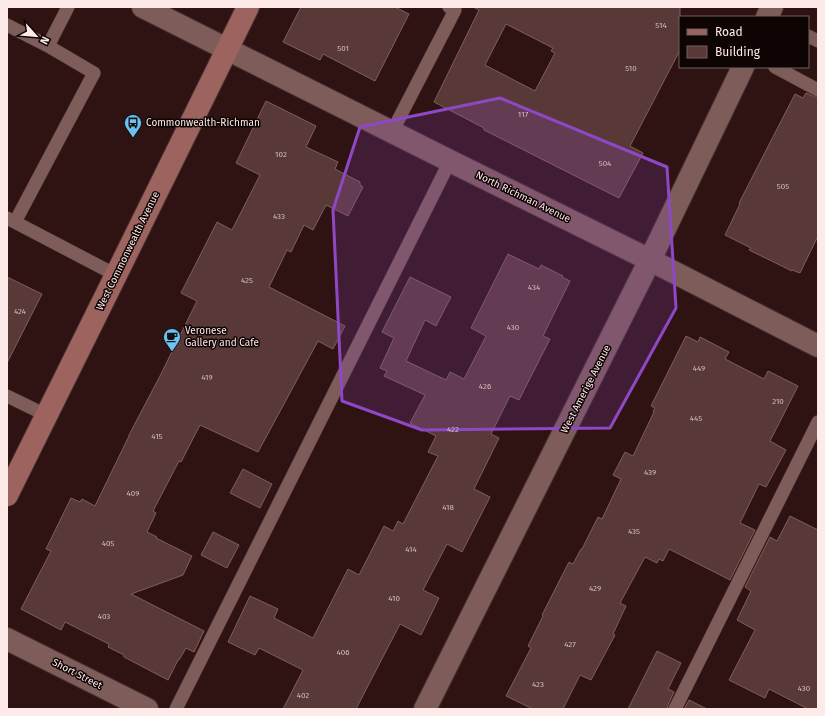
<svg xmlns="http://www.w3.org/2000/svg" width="825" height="716" viewBox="0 0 825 716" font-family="'Fira Sans',sans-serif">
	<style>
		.building { fill: #583937; stroke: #7f5e5b; fill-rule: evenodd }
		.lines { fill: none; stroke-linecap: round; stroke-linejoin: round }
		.service-casing { stroke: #44302f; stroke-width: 14 }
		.minor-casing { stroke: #44302f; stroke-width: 24 }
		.secondary-casing { stroke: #44302f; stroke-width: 24 }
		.service { stroke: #7d5c59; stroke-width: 13 }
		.minor { stroke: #7d5c59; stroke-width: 22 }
		.secondary { stroke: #9c635f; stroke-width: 22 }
		.marked { fill: #8f48c5; fill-opacity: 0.2; stroke: #8f48c5; stroke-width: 3; stroke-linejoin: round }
		.labels { text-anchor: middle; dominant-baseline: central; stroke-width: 3; stroke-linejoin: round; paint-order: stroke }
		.number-label { font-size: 8px; fill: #d4bebc }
		.poi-label { font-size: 10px; fill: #feeae8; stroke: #0e0404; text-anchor: start }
		.street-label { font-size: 10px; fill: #feeae8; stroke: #0e0404 }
	</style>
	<rect width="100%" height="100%" fill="#2e1312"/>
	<path class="building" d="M301,7H395L409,14L375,81L323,54L320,60L283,42Z
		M473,7H680V50L630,146L643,153L619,198L484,130V128L434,102L479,10ZM506,24L553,48L551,51L555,53L535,91L485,65Z
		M806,93L818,98V236L800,273L792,270V271L749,250L751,248L725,235L740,204L739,203L795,94L803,98Z
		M266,101L316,126L306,147L338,162L335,169L360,182V185L363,187L348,216L326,205L313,230L304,225L291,252L287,250L269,287L345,326L333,349L318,341L258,452L200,425L181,462L179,461L153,511L156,513L147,532L157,537L156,538L192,556L183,575L131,594L204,631L194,652L186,648L179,660H178L168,680L124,657V655L108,647L109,644L65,622L61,630L21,609L51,551L46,549L71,498L80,502L82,499L95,506L129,436V435L161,374L197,301L181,293L217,222L232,230L260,175L236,163Z
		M508,254L539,269L541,265L563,276L562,277L570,281L543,336L550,339L519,400L510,396L491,434L499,438L474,489L490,497L462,552L447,544L423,590L439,598L421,635L400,624L356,709H283L303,670L259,648L255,655L228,642L250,596L278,609L274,618L313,638L348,569L359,575L384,526L393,531L398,521L403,524L438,456L428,452L436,436L410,423L425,395L384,376L387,371L380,368L394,338L382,332L410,277L451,297L436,326L425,320L406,361L446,380L450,372L464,379L486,336L471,328Z
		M7,277L42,294L7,363Z
		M686,336L698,342L700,337L729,352L725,359L764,379L768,371L798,386L770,441L786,450L766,487L759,484L740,523L755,530L730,580L669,549L663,561L659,559L657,563L645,557L620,603L626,606L613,634L615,635L591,680L580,675L563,709H533L506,696L531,648L528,646L543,616L542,615L569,562L573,564L581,549H582L598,517L602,519L621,479L613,475L625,452L633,456L654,412L653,411L655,408L651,406Z
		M243,469L272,484L260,508L230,493Z
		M790,516L818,530V709H808L769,689L765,698L729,680L755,630L737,620L751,591L745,587L770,537L777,541Z
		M213,532L239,545L227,568L201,555Z
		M657,651L681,663L668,689L674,692L668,705L667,709H628Z
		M689,700L707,709H684Z"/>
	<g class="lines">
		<defs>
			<path id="service" d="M7,25L48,46
				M808,36L818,41
				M775,67L818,90
				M392,132L455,10L449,7
				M7,218L116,275
				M15,222L94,73L48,46L68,7
				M7,396L46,415
				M176,709L450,161
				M675,709L818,422"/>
			<path id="minor" d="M143,7L450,161L650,260L818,346
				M767,17L772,7
				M7,639L147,709
				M425,709L650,260L743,67"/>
			<path id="secondary" d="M7,495L116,275L248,7"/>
		</defs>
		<use href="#service" class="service-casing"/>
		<use href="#minor" class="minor-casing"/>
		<use href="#secondary" class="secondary-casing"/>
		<use href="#service" class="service"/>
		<use href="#minor" class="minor"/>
		<use href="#secondary" class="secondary"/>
	</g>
	<path class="marked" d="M500,98L667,167L676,308L610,428L422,430L342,401L333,210L360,127Z"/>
	<defs>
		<symbol id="bus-pin" viewBox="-11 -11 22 30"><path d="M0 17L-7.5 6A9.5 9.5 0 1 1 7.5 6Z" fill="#6cc3f2" stroke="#0e0404"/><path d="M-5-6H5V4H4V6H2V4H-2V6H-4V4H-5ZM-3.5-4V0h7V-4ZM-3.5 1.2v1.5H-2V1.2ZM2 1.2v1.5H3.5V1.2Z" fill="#111"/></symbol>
		<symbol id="cafe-pin" viewBox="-11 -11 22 30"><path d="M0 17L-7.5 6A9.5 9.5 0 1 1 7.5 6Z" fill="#6cc3f2" stroke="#0e0404"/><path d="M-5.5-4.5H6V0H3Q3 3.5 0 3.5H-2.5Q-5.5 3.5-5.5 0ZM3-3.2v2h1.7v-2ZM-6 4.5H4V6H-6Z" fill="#111"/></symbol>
	</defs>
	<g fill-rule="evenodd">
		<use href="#bus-pin" x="123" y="113" width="20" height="27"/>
		<use href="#cafe-pin" x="162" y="327" width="20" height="27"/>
	</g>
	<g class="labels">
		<g class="number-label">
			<text x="661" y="25">514</text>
			<text x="343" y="48">501</text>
			<text x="631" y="68">510</text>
			<text x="523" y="114">117</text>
			<text x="281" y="154">102</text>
			<text x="605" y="163">504</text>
			<text x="783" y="186">505</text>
			<text x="279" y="216">433</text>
			<text x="247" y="280">425</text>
			<text x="534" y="287">434</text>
			<text x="20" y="311">424</text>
			<text x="513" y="327">430</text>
			<text x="699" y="368">449</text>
			<text x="207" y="377">419</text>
			<text x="485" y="386">426</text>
			<text x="778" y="401">210</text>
			<text x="696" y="418">445</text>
			<text x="453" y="429">422</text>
			<text x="157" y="436">415</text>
			<text x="650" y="472">439</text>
			<text x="133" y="493">409</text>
			<text x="448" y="507">418</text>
			<text x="634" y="531">435</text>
			<text x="108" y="543">405</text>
			<text x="411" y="549">414</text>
			<text x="595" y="588">429</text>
			<text x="394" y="598">410</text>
			<text x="104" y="616">403</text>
			<text x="570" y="644">427</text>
			<text x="343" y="652">406</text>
			<text x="538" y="684">423</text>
			<text x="804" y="688">430</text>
			<text x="303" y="695">402</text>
		</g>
		<g class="poi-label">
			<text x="146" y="123">Commonwealth-Richman</text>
			<text x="185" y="331">Veronese<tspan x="185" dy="12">Gallery and Cafe</tspan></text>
		</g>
		<g class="street-label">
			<text transform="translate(523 197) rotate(26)">North Richman Avenue</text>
			<text transform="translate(128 251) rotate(-64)">West Commonwealth Avenue</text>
			<text transform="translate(586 389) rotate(-63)">West Amerige Avenue</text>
			<text transform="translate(77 674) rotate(27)">Short Street</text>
		</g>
	</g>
	<rect width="825" height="716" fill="none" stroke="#feeae8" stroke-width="16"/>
	<rect x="679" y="16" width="130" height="52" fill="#0e0404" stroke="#6e605f"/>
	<rect x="687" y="29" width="20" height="6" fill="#9c635f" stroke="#6e605f"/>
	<text x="715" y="36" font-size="12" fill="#feeae8">Road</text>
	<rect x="687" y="46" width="20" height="12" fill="#583937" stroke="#6e605f"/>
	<text x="715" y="56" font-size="12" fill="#feeae8">Building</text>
	<g transform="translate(36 36) rotate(117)" stroke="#0e0404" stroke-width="3" paint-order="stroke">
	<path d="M0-3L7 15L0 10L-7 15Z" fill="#feeae8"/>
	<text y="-6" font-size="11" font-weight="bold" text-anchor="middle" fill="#feeae8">N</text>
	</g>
</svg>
